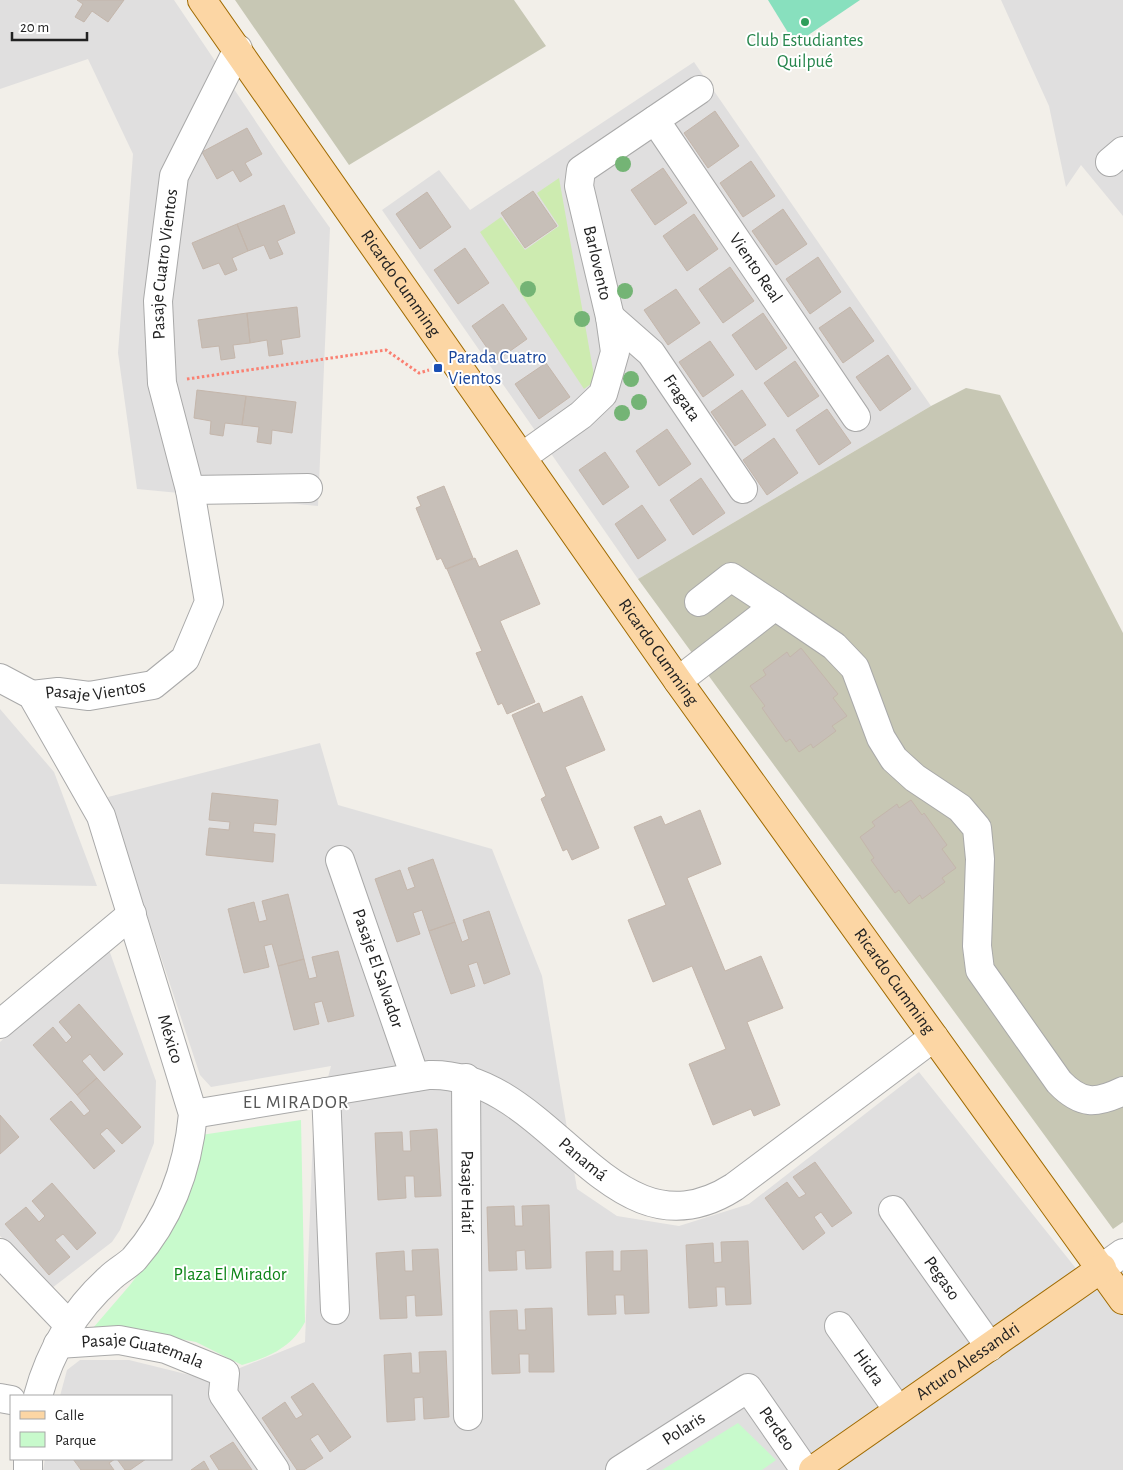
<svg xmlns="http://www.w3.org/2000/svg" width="1123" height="1470" viewBox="0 0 1123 1470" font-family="'Alegreya Sans',sans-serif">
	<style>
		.residential { fill: #e0dfdf }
		.construction { fill: #c7c7b4 }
		.grass { fill: #cdebb0 }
		.park { fill: #c8facc }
		.pitch { fill: #88e0be }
		.building { fill: #c7bfb8; stroke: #c4b6ab }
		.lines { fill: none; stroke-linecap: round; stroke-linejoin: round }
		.minor-casing { stroke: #a9a9a9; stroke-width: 30 }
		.major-casing { stroke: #a06b00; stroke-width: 30 }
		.path { stroke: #fa8072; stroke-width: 3; stroke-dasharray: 2.5 2.5; stroke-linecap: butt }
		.minor { stroke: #fff; stroke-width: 28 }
		.major { stroke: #fcd6a4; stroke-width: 28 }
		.tree { fill: #74b475 }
		.leisure-dot { fill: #2e9e5b; stroke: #fff; stroke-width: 2 }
		.transit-dot { fill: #1a4fb4; stroke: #fff; stroke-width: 2 }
		.labels { text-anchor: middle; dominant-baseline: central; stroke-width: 4; stroke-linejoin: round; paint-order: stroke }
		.leisure-label { font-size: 18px; fill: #27864d; stroke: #fff }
		.street-label { font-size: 18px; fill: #222; stroke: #fff }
		.transit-label { font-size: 18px; fill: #164399; stroke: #fff; text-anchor: start }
		.park-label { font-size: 18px; fill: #0c8416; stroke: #fff }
		.neighbourhood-label { font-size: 19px; letter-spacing: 1px; fill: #555; stroke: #fff }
	</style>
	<rect width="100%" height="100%" fill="#f2efe9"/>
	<path class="residential" d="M0,0H174L283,162L330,228L318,506L137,489L118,353L133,154L88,59L0,89Z
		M1001,0H1123V216L1081,165L1066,187L1049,106Z
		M694,62L931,406L638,579L382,210L439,170L470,210Z
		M0,709L54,772L97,886L0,884Z
		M320,743L338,805L492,849L542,976L577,1189L617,1216L679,1226L749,1204L919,1072L1094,1291L1123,1270V1470H43L45,1459H171V1396H60L67,1370L80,1360H129L210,1380L305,1342L313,1134L331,1066L211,1087L200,1075L108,797Z
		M108,947L156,1081L154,1143L120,1230L112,1242L52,1288L0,1236V1042Z"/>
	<path class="construction" d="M235,0H514L546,46L349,165Z
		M966,388L1000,395L1123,633V1222L1113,1229L638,579L931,406Z"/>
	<path class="grass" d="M559,178L595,381L584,389L480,232L501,217L525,250L559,226L537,193Z"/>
	<path class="park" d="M301,1120L305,1322C291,1348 269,1357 242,1365L196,1342L154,1334L93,1328L130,1285L166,1237L201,1135Z
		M738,1423L776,1460L762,1470H662Z"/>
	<path class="pitch" d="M768,0H860L795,44Z"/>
	<path class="building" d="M77,0H124L108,22L92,11L84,22L75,17L83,4Z
		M715,111L739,146L708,168L684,133Z
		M247,128L262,154L245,163L252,175L240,182L233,170L217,179L202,152Z
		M751,161L775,196L743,217L720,183Z
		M663,168L687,203L655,225L631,190Z
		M533,191L557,226L525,248L501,213Z
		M427,192L451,227L420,249L396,214Z
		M284,205L295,233L277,241L283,254L270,259L264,245L248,251L237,224Z
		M783,209L807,244L776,265L752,231Z
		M694,214L718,249L687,271L663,236Z
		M237,224L248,251L232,258L237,270L225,275L219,263L203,269L192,243Z
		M465,248L489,283L458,304L434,270Z
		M818,257L841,292L810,314L786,279Z
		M730,267L754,301L723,323L699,289Z
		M676,289L700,323L668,345L644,310Z
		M503,304L527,339L496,361L472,326Z
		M297,307L300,337L281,340L283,354L269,356L267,340L250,343L247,313Z
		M850,307L874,341L843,363L819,328Z
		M247,313L250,343L233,345L235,358L221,360L219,346L202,348L198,320Z
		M763,313L787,348L756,370L732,335Z
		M710,341L734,375L703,397L679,362Z
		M888,355L911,389L880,411L856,377Z
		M795,361L819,396L788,417L764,383Z
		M546,363L570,397L539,419L515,384Z
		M197,390L246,396L242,425L225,423L223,436L210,434L211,421L194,418Z
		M742,390L766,425L735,446L711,412Z
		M246,396L296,402L292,433L272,430L271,444L257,442L259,427L242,425Z
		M827,409L851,443L819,465L796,430Z
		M667,429L691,464L659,486L636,451Z
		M774,438L798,473L767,495L743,460Z
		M605,452L629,487L603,505L579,470Z
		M701,478L725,513L693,535L670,500Z
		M444,486L473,558L446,569L441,558L437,560L416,508L421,506L417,497Z
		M642,505L666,540L638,559L615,524Z
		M517,550L540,604L500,621L535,702L507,714L502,703L498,705L476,653L482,651L447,569L475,558L479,567Z
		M801,648L838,694L833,698L847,716L832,726L836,731L813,748L811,744L799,752L790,739L786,742L762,708L765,706L750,686L766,675L763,670L787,652L790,657Z
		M582,696L605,750L565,767L599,848L572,860L567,849L563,851L541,799L546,796L512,715L539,703L543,713Z
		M212,793L278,800L276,825L254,823L253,832L275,834L273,862L206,855L209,828L229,830L230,822L209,820Z
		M911,800L922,815L924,813L947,845L942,849L956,868L942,878L945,882L922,899L920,895L909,904L899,890L895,893L871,860L874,858L860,837L875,826L872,822L897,804L899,808Z
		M700,810L721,864L687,878L725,971L761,956L783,1008L747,1022L780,1105L754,1116L751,1109L713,1125L689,1064L726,1049L692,966L653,982L628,920L666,905L634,827L661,816L665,825Z
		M433,859L455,922L429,931L422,910L413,913L420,934L397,942L375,879L400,870L407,890L415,887L408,868Z
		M288,894L304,959L278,966L272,944L264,946L269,967L244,973L228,909L254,902L259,922L267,920L262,901Z
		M489,911L510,974L484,984L477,962L468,965L475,986L451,994L429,931L455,922L462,942L469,939L463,920Z
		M338,951L354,1016L328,1022L322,1001L314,1003L319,1024L294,1030L278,966L304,959L309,979L317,977L312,957Z
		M79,1004L123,1054L104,1071L90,1054L82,1061L97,1078L77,1095L33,1045L53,1027L66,1043L72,1037L59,1022Z
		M97,1078L141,1127L122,1144L107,1128L100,1134L115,1151L94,1169L50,1119L71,1101L84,1116L90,1111L77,1095Z
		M0,1115L19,1137L0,1154Z
		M437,1129L441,1196L415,1197L414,1176H405L406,1198L378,1200L375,1133L402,1132L403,1151H411L410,1131Z
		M815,1162L852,1213L832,1227L821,1212L814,1217L825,1233L803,1250L765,1198L787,1182L799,1198L806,1194L793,1177Z
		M52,1183L96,1233L77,1250L63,1234L55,1240L70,1257L49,1275L5,1224L26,1207L39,1222L45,1216L32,1201Z
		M549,1205L551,1268L526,1269L525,1250L516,1251L517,1270L489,1271L487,1207L514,1206L515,1226H523L522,1206Z
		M748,1241L751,1304L726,1305L725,1287H716L717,1306L689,1308L686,1245L713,1243L714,1263L722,1262L721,1242Z
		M438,1249L442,1315L416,1316L415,1295L406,1296L407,1318L380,1319L376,1253L404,1251L405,1271H413L412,1250Z
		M647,1250L649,1313L625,1314L624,1295H615L616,1314L588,1315L586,1252L613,1251V1271H621V1251Z
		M552,1308L554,1372H529V1354H519L520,1373L492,1374L490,1311L517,1310L518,1330H526L525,1309Z
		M446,1351L449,1417L424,1419L423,1397L414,1398L415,1420L387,1422L384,1355L411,1353L412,1373H420L419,1352Z
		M313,1383L351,1437L330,1452L318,1434L310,1439L323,1458L304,1470H297L262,1418L285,1402L296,1419L303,1415L291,1397Z
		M233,1442L252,1470H219L210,1456Z
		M73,1459H115L109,1463L114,1470H81Z
		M117,1459H146L130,1470H125Z
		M204,1461L209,1470H191Z"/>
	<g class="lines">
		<defs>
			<g id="minor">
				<path id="s1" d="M655,120L856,417"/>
				<path d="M1110,162L1123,151"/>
				<path id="s2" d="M610,317L651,353L743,489"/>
				<path d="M522,457L581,415L603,394L615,352L610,317L579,186L581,170L699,90"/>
				<path d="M190,490L308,488"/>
				<path d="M775,606L834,646L855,668L881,738L894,759L915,778L960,808L977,828L980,859L977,946L980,970L1059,1082C1081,1105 1096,1104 1123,1091"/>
				<path id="s3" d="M0,678L32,695L101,816L193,1114C188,1167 170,1218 134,1259C127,1266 117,1271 110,1278C75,1309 50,1351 38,1396"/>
				<path d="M678,681L775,606L731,577L699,602"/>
				<path id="s4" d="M32,695L58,692L89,696L153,685L185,659L209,602L190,490L162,383L158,301L174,176L238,49"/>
				<path id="s5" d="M340,860L415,1077"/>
				<path d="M0,1024L132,914"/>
				<path id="s6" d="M466,1078L468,1416"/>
				<path d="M326,1092L335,1310"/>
				<path id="s7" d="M193,1114L429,1075C553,1071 610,1266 734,1187L934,1037"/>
				<path id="s8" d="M893,1210L990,1347"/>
				<path d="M0,1253L69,1325"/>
				<path d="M1102,1268L1123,1253"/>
				<path id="s9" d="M839,1326L898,1410"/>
				<path id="s10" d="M58,1344L119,1340L166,1349L225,1373L223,1394L275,1470"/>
				<path d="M0,1398L11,1400"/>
				<path d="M28,1459V1470"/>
				<path id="s11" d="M620,1470L748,1388L805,1470"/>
			</g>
			<g id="major">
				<path id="s12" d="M202,0L678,681L1123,1300"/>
				<path id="s13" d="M813,1470L1102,1268"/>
			</g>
		</defs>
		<use href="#minor" class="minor-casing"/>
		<use href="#major" class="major-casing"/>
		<path class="path" d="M187,379L386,350L419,373L429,370"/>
		<use href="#minor" class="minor"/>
		<use href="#major" class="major"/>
	</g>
	<g class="tree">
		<circle cx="623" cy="164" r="8"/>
		<circle cx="528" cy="289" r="8"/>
		<circle cx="625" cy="291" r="8"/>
		<circle cx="582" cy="319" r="8"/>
		<circle cx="631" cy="379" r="8"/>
		<circle cx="639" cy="402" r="8"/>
		<circle cx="622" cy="413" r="8"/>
	</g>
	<circle class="leisure-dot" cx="805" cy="22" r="5"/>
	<rect class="transit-dot" x="433" y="363" width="10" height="10" rx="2.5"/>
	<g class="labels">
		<g class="leisure-label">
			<text x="805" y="41">Club Estudiantes<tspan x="805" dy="21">Quilpué</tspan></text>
		</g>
		<g class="street-label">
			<text transform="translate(597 263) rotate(77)">Barlovento</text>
			<text stroke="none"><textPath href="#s4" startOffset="569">Pasaje Cuatro Vientos</textPath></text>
			<text stroke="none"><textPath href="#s1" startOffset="179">Viento Real</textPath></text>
			<text stroke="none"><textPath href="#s12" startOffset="346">Ricardo Cumming</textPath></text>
			<text stroke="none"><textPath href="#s2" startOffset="109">Fragata</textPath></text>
			<text stroke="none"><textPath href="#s12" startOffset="796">Ricardo Cumming</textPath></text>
			<text stroke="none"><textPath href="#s4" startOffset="64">Pasaje Vientos</textPath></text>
			<text stroke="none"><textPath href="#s5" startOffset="115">Pasaje El Salvador</textPath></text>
			<text stroke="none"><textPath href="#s12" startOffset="1201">Ricardo Cumming</textPath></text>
			<text stroke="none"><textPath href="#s3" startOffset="409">México</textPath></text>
			<text stroke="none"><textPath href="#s7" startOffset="419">Panamá</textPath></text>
			<text stroke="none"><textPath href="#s6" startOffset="114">Pasaje Haití</textPath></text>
			<text stroke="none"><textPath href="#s8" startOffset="84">Pegaso</textPath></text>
			<text stroke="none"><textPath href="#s10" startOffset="86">Pasaje Guatemala</textPath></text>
			<text stroke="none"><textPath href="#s13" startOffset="189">Arturo Alessandri</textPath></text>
			<text stroke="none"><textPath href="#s9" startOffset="51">Hidra</textPath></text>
			<text stroke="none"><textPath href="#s11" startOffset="76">Polaris</textPath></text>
			<text stroke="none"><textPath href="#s11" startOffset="202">Perdeo</textPath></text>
		</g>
		<g class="transit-label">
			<text x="448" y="358">Parada Cuatro<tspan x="448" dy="21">Vientos</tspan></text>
		</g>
		<g class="park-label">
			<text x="230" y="1275">Plaza El Mirador</text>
		</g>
		<g class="neighbourhood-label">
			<text x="296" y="1102">EL MIRADOR</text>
		</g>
	</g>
	<rect x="10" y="1395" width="162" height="65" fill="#ffffff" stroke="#a7a7a7"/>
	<rect x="20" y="1411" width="25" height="8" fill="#fcd6a4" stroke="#a7a7a7"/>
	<text x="55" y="1420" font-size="15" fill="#222222">Calle</text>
	<rect x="20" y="1432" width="25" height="15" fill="#c8facc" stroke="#a7a7a7"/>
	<text x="55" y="1445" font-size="15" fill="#222222">Parque</text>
	<path d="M12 32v8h75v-8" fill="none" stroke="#222222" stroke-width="2.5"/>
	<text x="20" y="32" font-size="15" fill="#222222" stroke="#ffffff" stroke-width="4" paint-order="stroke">20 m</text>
</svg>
